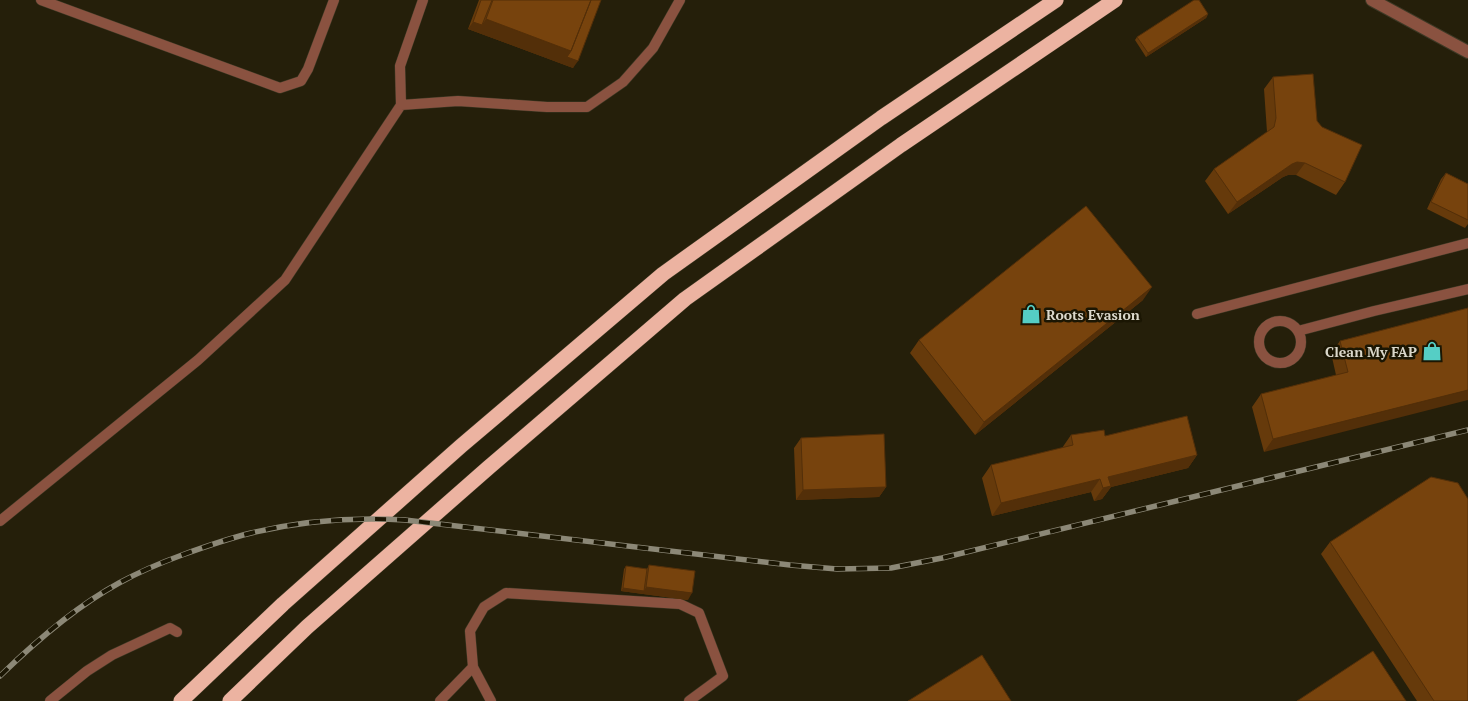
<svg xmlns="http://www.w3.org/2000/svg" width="1468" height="701" viewBox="0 0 1468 701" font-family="'PT Serif',serif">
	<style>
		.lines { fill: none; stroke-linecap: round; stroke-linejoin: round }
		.service-casing { stroke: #3e3925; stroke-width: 11 }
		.tertiary-casing { stroke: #3e3925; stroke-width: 14 }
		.motorway-casing { stroke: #3e3925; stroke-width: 16 }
		.service { stroke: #8a5240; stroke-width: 10 }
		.tertiary { stroke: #8a5240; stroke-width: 12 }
		.motorway { stroke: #ecb3a1; stroke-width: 15 }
		.rail-casing { stroke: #8c8877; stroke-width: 5.5 }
		.rail { stroke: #1b1603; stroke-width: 4; stroke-dasharray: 11; stroke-linecap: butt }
		.wall { fill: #663a0b }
		.shaded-wall { fill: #532f09 }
		.building { fill: #77430d; stroke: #532f09 }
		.labels { text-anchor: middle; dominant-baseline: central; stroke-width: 5; stroke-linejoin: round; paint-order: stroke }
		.poi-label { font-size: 14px; font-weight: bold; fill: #dbd8cb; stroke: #1b1603; text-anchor: start }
	</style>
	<rect width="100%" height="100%" fill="#251f0a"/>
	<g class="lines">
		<defs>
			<path id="service" d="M41,0L280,88L301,81L308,69L334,0
				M401,105L458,101L547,107H587L623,82L653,48L680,0
				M1197,314L1468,243
				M1259 342a21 21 0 1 1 42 0a21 21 0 1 1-42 0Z
				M1298,331L1374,311L1468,289
				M0,521L198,360L285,280L401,105L400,66L423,0
				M50,701L87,671L112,655L170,628L177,632
				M440,701L473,667
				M491,701L473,667L470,631L484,607L506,593L680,604L699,613L723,676L689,701"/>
			<path id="tertiary" d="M1372,0L1468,52"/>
			<path id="motorway" d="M181,701L283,604L461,446L663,274L881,118L1056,0
				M230,701L307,627L488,468L685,299L901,145L1115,0"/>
		</defs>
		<use href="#service" class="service-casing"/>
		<use href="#tertiary" class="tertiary-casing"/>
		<use href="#motorway" class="motorway-casing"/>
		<use href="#service" class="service"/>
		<use href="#tertiary" class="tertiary"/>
		<use href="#motorway" class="motorway"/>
		<defs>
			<path id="rail" d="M0,676C36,641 75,607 119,583C139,572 160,563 182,555C204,547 227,539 251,533C301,521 354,517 405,520L790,565L837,569L891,568L942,558L1468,430"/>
		</defs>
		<use href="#rail" class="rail-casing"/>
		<use href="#rail" class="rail"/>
	</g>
	<path class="wall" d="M479,0H601L573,68L468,29Z
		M1208,14L1206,18L1146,57L1135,40L1137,37Z
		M1273,77L1317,121L1345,182L1336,195L1296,175H1288L1283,177L1228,214L1205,181L1214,169L1267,132L1264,89Z
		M1446,173L1468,184V224L1465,228L1427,209L1441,179Z
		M1143,300L975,435L910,353L919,340Z
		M1468,308L1264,452L1252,407L1261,394L1336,375L1331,353L1340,341Z
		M1071,435L1105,436L1197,455L1188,468L1111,487L1102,499L1094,501L1091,492L992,516L982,478L991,465L1062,448Z
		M801,438L886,487L879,497L796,500L794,448Z
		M1330,542L1468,701H1417L1321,554Z
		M649,565L688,600L621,591L624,569L626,566L647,569Z"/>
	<path class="shaded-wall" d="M1208,14L1206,18L1146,57L1148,53Z
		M486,19L571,51L578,61L573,68L468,29L473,22L482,25Z
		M1297,162L1305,163L1296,175H1288L1283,177L1228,214L1237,202L1292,164Z
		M1152,287L1143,300L975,435L984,422Z
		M1468,390V400L1264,452L1273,439Z
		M1197,455L1188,468L1111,487L1102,499L1094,501L1103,488L1108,477Z
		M1100,479L1091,492L992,516L1001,503Z
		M886,487L879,497L796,500L803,490Z
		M646,587L692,593L688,600L621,591L623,588L644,591Z"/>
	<path class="building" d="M481,0H492L482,25L473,22Z
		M493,0H591L571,51L486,19Z
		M591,0H601L578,61L567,57L571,51Z
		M1194,0H1199L1208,14L1148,53L1137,37Z
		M1313,74L1317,121L1322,127L1362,145L1345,182L1305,163L1297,162L1292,164L1237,202L1214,169L1274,127L1276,118L1273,77Z
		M1446,173L1468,184V220L1431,202Z
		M1086,206L1152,287L984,422L919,340Z
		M1468,308V390L1273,439L1261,394L1348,372L1340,341Z
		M1187,416L1197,455L1108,477L1111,486L1103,488L1100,479L1001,503L991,465L1073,445L1071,435L1104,430L1105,436Z
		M884,434L886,487L803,490L801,438Z
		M1431,477L1458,483L1468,499V701H1434L1330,542Z
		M649,565L695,571L692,593L646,587Z
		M626,566L647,569L644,591L623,588Z
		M1373,651L1406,701H1297Z
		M982,655L1011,701H908Z"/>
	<defs>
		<symbol id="shop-bare" viewBox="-9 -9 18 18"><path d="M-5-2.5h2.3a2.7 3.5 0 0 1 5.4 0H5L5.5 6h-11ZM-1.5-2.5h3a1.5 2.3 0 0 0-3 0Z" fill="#55cec5" stroke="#1b1603" stroke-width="2.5" paint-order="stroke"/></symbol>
	</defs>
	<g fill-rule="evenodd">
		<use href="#shop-bare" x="1017" y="300" width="28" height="28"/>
		<use href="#shop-bare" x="1418" y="337" width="28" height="28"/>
	</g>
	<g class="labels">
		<g class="poi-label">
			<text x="1046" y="314">Roots Evasion</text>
			<text x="1417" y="351" text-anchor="end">Clean My FAP</text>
		</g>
	</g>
</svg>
